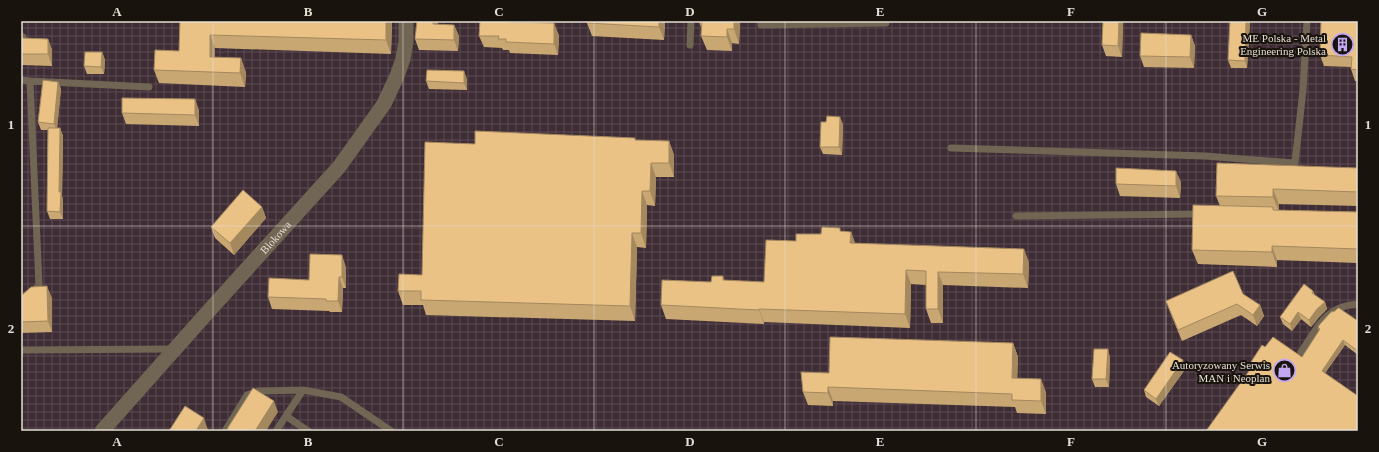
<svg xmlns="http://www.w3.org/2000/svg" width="1379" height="452" viewBox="0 0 1379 452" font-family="Georgia,serif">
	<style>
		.industrial { fill: url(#industrial-grid) }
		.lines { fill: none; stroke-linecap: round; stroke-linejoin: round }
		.service { stroke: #716553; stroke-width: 7 }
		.minor { stroke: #716553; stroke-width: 15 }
		.wall { fill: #c9a773 }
		.shaded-wall { fill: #a4885e }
		.building { fill: #eac286; stroke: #a4885e }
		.grid { fill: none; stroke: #e5ded4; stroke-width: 1; stroke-opacity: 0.55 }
		.labels { text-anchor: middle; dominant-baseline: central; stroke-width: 4; stroke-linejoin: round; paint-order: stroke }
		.poi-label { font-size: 11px; fill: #e5ded4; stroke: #18130c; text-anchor: end }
		.street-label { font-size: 11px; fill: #e5ded4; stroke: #18130c }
		.neatline { fill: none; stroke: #e5ded4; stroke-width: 1.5 }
		.grid-label { font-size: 13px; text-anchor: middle; font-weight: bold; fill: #e5ded4 }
	</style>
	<defs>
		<pattern id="industrial-grid" width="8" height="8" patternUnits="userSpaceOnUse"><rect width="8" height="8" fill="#3f2d36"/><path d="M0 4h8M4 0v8" fill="none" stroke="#5b4b52"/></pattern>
	</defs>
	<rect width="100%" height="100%" fill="#352a1a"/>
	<path class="industrial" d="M21,21H1358V431H21Z"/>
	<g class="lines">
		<path class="service" d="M761,21V25L886,23
			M21,36L23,37
			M690,45L691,21
			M21,80L30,81
			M951,148L1205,156L1295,163L1303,90L1307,21
			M1016,216L1202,214
			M21,302L32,294L39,285L30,81L149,87
			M21,350L174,349
			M1301,352C1318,327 1325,306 1358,304
			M286,416L308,431
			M225,431L247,395L258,391L303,390
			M276,431L303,390L341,397L391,431"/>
		<path class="minor" id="s1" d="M102,431L215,304L339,167L384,104L397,76L403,59L406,42V21"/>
	</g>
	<path class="wall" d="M180,21H392L391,54L215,48V57L246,72L245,87L159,83L154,70L179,51Z
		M417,21H438L437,25H454L459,36L458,51L419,50L415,39Z
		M480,21H509V22L559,35L558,55L510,53L509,50H503L502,48L484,47L479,36Z
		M665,21L664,40L592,36L587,23Z
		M699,21H740L739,44L732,43V51L707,50L701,36L702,27H701Z
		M1103,21H1123L1122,57L1106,56L1102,45Z
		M1230,21H1250L1247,68H1231L1228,60Z
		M1358,21V81H1355L1351,69V67L1324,66L1320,55Z
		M1191,35L1195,46L1194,68L1144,67L1140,56Z
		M21,38L48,39L52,50V66L21,65Z
		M102,52L105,60L104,74H87L84,66Z
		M467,79V90L429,89L426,81Z
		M58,82L61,89L57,128H60L63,136L62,196L63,200V219H50L47,211L48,130H41L38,122Z
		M195,99L199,111V126L126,124L122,113Z
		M843,124L842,155L823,154L820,147Z
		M636,140L669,141L674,155V177H656L655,206L647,205L646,248L637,247L635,321L426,315L423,305H403L398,291L422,275L475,144Z
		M1358,168V206L1279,204V210L1358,212V263L1277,260V267L1198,264L1192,250L1220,206L1216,196Z
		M1181,182L1180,198L1120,196L1116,184Z
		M262,207L266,218L234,255L215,238L211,227Z
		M841,232H851L855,243L1029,262L1028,288L943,285V323H931L926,309V285L911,284L910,328L764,322V324L666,319L661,305L723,276L724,281L764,282L796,241L821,234Z
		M346,267V288H343L342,312H330L329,311L272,309L268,297L309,280Z
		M1313,291L1315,295L1325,302L1327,309L1320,316L1311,327L1301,319L1292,331L1283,324L1280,317Z
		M1243,294L1260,305L1264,316L1257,326L1241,315L1182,341L1170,312L1166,301Z
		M21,296L52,298V332L21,333Z
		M1358,321V355L1345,345L1325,373L1252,366L1251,362L1265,347L1302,357L1319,331L1318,327Z
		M1013,343L1018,357L1017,378L1046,392V414L1017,413L1015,407L833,401V406L808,405L803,392L829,373Z
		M1110,357L1109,387H1095L1092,379Z
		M1186,368L1159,406L1146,397L1144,390Z"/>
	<path class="shaded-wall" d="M386,21H392L391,54L386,40Z
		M433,21H438L437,36L433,24Z
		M659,21H665L664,40L659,27Z
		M734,21H740L739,44L734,29Z
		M1119,21H1123L1122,57L1118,46Z
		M1246,21H1250L1247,68L1245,61Z
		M554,23L559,35L558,55L554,44Z
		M454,25L459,36L458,51L454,40Z
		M727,29L732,43V51L727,37Z
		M210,35L215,48V71L210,57Z
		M1191,35L1195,46L1194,68L1190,57Z
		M48,39L52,50V66L48,54Z
		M102,52L105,60L104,74L101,67Z
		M241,58L246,72L245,87L240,73Z
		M464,71L467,79V90L464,83Z
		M58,82L61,89L57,131L54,124Z
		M195,99L199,111V126L195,115Z
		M840,117L843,124L842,155L839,147Z
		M60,128L63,136L62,196L63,200V219L60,212L59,192Z
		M669,141L674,155V177L669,163Z
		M651,163L656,177L655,206L650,191Z
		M1176,171L1181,182L1180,198L1176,186Z
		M1273,189L1279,204V212L1273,197Z
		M642,191L647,205L646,248L641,233Z
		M262,207L266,218L234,255L230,243Z
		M851,232L856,246L850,243Z
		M632,233L637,247L635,321L630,306Z
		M1272,246L1277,260V267L1272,252Z
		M1024,249L1029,262L1028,288L1023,274Z
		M342,255L346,267V288L342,277Z
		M906,270L911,284L910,328L905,314Z
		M938,272L943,285V323L938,309Z
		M339,277L343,288L342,312L338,301Z
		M47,286L52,298V332L48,321Z
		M1325,302L1327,309L1320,316L1311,327L1309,320L1317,309Z
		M1260,305L1264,316L1257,326L1253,315Z
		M759,309L764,322V324L759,310Z
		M1298,312L1301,319L1292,331L1290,324Z
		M1343,340L1345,345L1323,376L1322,371Z
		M1013,343L1018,357L1017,391L1012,378Z
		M1108,349L1110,357L1109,387L1106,379Z
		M1183,360L1186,368L1159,406L1156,399Z
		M1041,379L1046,392V414L1041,401Z
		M828,387L833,401V406L828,393Z
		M274,401L278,412L266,431H255Z
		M204,418L208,430L207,431H196Z"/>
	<path class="building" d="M180,21H386V40L210,35V57L241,58L240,73L154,70L155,50L179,51Z
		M417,21H433V24L454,25V40L415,39Z
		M480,21H508V22L554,23V44L506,42V39H498L499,36H479Z
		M587,21H659V27L587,23Z
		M702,21H734V29H727V37L701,36Z
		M1103,21H1119L1118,46L1102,45Z
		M1230,21H1246L1245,61L1228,60Z
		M1321,21H1358V70L1351,69L1352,57L1320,55Z
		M1141,33L1191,35L1190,57L1140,56Z
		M21,38L48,39V54H21Z
		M85,52H102L101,67L84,66Z
		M427,70L464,71V83L426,81Z
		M43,80L58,82L54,124L38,122Z
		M122,98L195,99V115L122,113Z
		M827,116L840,117L839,147H820L821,122H826Z
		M48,128H60L59,192H61L60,212L47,211Z
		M475,131L635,138V140L669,141V163H651L650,191H642L641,233H632L630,306L421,300V291H398L399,274L422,275L425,142L475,144Z
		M1217,163L1358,168V192L1273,189V197L1216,196Z
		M1116,168L1176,171V186L1116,184Z
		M243,190L262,207L230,243L211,227Z
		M1193,205L1273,207V210L1358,212V249L1272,246V252L1192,250Z
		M822,227L840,228V231L851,232L850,243L1024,249L1023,274L938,272V309H926V271L906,270L905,314L759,309V310L661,305L662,280L711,282L712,276H723V280L764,282L766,240L796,241V234H821Z
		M310,254L342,255V277H339L338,301H326V299L268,297L269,278L309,280Z
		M1233,271L1243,294L1260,305L1253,315L1237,304L1178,330L1166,301Z
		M1304,284L1313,291L1312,293L1325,302L1317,309L1309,320L1298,312L1290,324L1280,317Z
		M47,286L48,321L21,322V296L31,287Z
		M1338,308H1339L1358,321V351L1343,340L1322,371L1358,396V431H1206L1254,364L1251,362L1262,345L1265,347L1273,337L1302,357L1320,329L1318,327L1320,324L1331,312L1335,311Z
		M830,337L1013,343L1012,378L1041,379V401L1012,400V394L828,387V393L803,392L801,372L829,373Z
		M1094,349H1108L1106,379H1092Z
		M1170,352L1183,360L1156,399L1144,390Z
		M253,388L274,401L255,431H230L227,429Z
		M185,406L204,418L196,431H169Z"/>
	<path class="grid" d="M213,21V431M403,21V431M594,21V431M785,21V431M976,21V431M1166,21V431M21,226H1358"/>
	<defs>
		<symbol id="building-ring" viewBox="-11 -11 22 22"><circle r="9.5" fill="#18130c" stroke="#c2a7f2" stroke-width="1.5"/><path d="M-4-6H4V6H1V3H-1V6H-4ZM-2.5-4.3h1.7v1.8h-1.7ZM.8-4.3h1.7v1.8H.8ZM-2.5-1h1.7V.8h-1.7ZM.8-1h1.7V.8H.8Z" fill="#c2a7f2"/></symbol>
		<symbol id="shop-ring" viewBox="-11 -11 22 22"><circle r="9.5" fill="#18130c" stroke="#c2a7f2" stroke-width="1.5"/><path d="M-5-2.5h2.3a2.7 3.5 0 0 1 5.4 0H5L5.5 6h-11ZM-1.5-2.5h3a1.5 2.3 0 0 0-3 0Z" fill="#c2a7f2"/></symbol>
	</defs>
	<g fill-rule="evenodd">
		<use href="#building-ring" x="1330" y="32" width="25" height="25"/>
		<use href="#shop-ring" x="1272" y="358" width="25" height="25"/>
	</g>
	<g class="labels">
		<g class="poi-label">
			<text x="1326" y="38">ME Polska - Metal<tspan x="1326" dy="13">Engineering Polska</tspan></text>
			<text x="1270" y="365">Autoryzowany Serwis<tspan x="1270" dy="13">MAN i Neoplan</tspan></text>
		</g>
		<g class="street-label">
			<text stroke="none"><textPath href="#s1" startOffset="260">Blokowa</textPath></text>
		</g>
	</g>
	<rect width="1379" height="452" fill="none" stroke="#18130c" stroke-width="44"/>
	<rect x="22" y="22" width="1335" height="408" class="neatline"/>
	<g class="grid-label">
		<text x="117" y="16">A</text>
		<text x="308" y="16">B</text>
		<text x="499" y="16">C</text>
		<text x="690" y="16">D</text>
		<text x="880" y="16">E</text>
		<text x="1071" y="16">F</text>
		<text x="1262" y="16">G</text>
		<text x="11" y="129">1</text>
		<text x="1368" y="129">1</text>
		<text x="11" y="333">2</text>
		<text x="1368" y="333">2</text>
		<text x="117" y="446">A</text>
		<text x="308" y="446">B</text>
		<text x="499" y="446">C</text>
		<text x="690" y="446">D</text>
		<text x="880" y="446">E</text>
		<text x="1071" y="446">F</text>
		<text x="1262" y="446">G</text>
	</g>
</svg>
